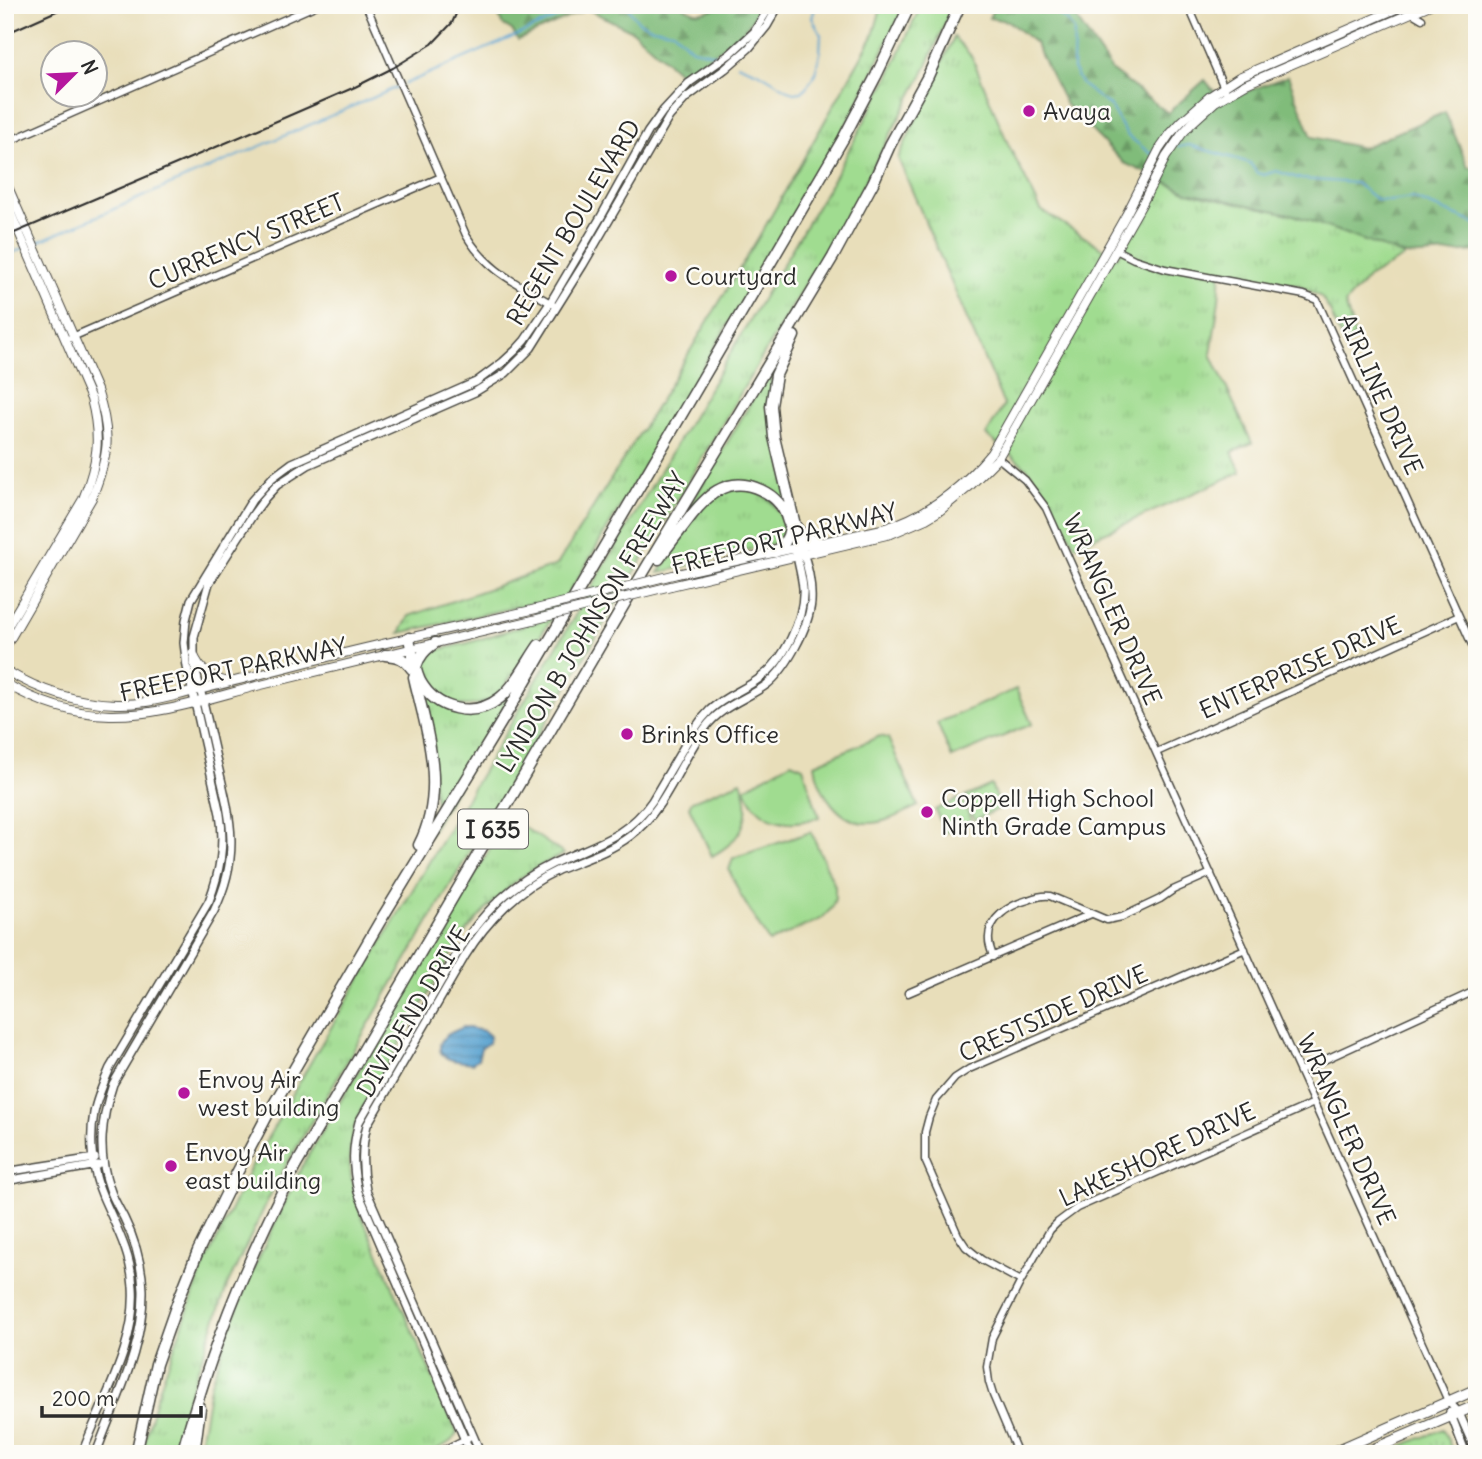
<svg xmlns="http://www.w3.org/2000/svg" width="1482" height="1459" viewBox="0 0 1482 1459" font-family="Delius,sans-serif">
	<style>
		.grass { fill: url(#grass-tufts); stroke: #66845e; stroke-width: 2 }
		.forest { fill: url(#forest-firs); stroke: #567452; stroke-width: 2 }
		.pitch { fill: #a0dc90; stroke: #66845e; stroke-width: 2 }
		.water { fill: url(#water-rules); stroke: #42667e; stroke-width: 2 }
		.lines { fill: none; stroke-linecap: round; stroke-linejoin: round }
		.stream { stroke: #59a2d0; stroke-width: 2 }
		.minor-casing { stroke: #474640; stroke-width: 9 }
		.tertiary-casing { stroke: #474640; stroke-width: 10 }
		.secondary-casing { stroke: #474640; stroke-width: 10 }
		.primary-casing { stroke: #474640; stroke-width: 12 }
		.motorway-casing { stroke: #474640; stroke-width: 13 }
		.minor { stroke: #fff; stroke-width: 6 }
		.tertiary { stroke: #fff; stroke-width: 7 }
		.secondary { stroke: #fff; stroke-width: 8 }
		.primary { stroke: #fff; stroke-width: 10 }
		.motorway { stroke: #fff; stroke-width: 10 }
		.rail { stroke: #2b2b2b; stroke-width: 2 }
		.secondary-bridge-casing { stroke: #474640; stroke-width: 10; stroke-linecap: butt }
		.secondary-bridge { stroke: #fff; stroke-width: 8 }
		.poi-dot { fill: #b5179e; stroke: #fdfcf7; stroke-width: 2.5 }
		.labels { text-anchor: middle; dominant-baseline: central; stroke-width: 5; stroke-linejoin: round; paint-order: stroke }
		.shield { fill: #fdfcf7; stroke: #6a6a68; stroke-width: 2 }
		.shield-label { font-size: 23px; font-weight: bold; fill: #2b2b2b }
		.poi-label { font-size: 24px; fill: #2b2b2b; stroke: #fdfcf7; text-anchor: start }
		.street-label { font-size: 24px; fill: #2b2b2b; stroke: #fdfcf7 }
	</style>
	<defs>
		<pattern id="grass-tufts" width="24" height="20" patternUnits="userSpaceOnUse" patternTransform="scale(1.75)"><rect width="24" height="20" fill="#a0dc90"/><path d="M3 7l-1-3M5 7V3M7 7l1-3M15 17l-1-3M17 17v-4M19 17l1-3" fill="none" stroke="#8abd7c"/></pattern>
		<pattern id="forest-firs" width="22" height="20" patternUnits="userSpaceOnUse" patternTransform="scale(1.75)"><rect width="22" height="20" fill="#80bc7a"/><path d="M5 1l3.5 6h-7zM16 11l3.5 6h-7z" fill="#699964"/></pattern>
		<pattern id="water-rules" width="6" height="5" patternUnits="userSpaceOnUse" patternTransform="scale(1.75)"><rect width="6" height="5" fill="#59a2d0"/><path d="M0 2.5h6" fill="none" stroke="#4a84a9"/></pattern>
	</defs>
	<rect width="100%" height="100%" fill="#fdfcf7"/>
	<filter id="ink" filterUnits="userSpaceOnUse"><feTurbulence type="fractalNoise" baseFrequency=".0143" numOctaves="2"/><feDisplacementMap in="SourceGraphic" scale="14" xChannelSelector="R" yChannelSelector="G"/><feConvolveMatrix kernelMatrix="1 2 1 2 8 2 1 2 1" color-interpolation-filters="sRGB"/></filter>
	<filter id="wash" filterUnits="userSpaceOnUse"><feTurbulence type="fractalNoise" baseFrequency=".00686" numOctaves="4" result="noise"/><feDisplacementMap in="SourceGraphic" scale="28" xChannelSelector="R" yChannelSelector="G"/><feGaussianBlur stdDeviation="1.57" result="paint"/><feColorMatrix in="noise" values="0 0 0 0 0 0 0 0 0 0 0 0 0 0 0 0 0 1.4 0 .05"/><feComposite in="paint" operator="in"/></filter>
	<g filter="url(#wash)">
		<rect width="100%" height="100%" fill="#e8deba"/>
		<path class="grass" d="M882,5H905L854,111L577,580C556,612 536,644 513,674C507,682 501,694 492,699C480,705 464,708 450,703C438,698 421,680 421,667C421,661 425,657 428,652L468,643L538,621L534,603L400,633L409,616L557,565L658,404L766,225L873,36Z
			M921,5H953L925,70L859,193L533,744L278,1179L228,1284L186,1403L173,1454H141L156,1398L202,1271L249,1171L316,1053L831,183L889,76Z
			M954,37L972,57L1008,144L1041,210L1117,257L1161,180L1188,192L1294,215L1406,256L1369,277L1345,303L1355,337L1343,343L1330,311L1321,297L1299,285L1267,281L1221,270L1219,300L1211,354L1252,443L1232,452L1241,472L1075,546L1053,504L1028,469L986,435L1004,405L898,158Z
			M778,356L771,381L790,518L758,486L714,488L702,496L688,515L685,514Z
			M737,488C744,490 753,490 759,493C776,501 794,529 775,543L659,573L701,507L713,496Z
			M519,681L428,837L436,804L418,684L469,713Z
			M509,817L564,854C552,860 540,865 529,872C501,891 480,914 459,941L358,1116C344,1154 349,1174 360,1212L457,1432C454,1444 436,1449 425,1454H198L210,1386L227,1335L252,1272L302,1166Z
			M1443,1429L1454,1454H1399L1396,1448Z"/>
		<path class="forest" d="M495,5H681C700,18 704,11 723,6C733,3 748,4 757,8C754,32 701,62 681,74L633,31L587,9L518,40L512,30L502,24Z
			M995,5H1068L1076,18L1112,71L1168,113L1205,80L1222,101L1288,76L1312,137L1362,148L1445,112L1468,167L1477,168V251L1406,256L1294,215L1188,192L1124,163L1066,105L1035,43L1008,21L989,18Z"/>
		<path class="pitch" d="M1016,689L1032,724L952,758L937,723Z
			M880,736L888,738L918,806C903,813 888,822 871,823C840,825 818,792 815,764Z
			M791,762L803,767L819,817C787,828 758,823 745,788Z
			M741,781C754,815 744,839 712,856L689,807L692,801Z
			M991,785L1001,808L975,820L965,797Z
			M961,798L972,821L946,833L935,810Z
			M811,832L835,886V899L831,909L821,919L769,942L741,896L729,870L733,858Z"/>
		<path class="water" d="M463,1027L484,1031L490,1036L488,1043L481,1048L478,1059L472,1063C461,1061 438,1062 440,1045C441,1040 443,1038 447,1035C452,1032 458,1030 463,1027Z"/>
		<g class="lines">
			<path class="stream" d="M626,5L638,21L653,28L673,31L692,49L707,52L719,56
				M1046,5L1066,20L1074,30L1073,69L1082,85L1110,106L1127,135L1151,154L1155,152
				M737,64L760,73L793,93L802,92L814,77L820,53L821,34L812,18L816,5
				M405,84L586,5
				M1178,147L1189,145L1250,163L1257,173L1264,175L1276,171L1301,179L1356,183L1377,200L1390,201L1412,198L1477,224
				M35,243L400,86
				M5,256L24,248"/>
		</g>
	</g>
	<g filter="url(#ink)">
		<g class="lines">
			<defs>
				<path id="minor" d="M366,5L466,235C488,272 517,283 552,304
					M1188,5L1225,90
					M1409,5L1412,13L1422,19
					M5,143L317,5
					M1116,250L1134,259L1165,269L1304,295L1317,300L1477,656
					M70,338L441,177
					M997,457L1025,480L1046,508L1448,1401
					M1157,752L1459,616
					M993,957C992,952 989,946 989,941C987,918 1010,905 1028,900C1036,897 1042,895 1050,896L1107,920L1122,917L1160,899L1173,890L1211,873
					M908,993L1091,914
					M1300,1071L1477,990
					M1021,1281L982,1260L966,1247L958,1235L925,1160V1132L929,1117L936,1100L955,1078L969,1069L1245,949
					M435,1454L468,1438
					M1018,1454L993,1395L989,1382L987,1367L992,1338L1021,1281L1050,1230L1058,1222L1077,1208L1314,1103"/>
				<path id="tertiary" d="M5,1172L95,1158
					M5,1181L98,1165
					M1448,1401L1459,1413L1477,1454
					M1450,1412L1466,1454
					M82,1454C102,1400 137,1345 133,1287C131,1253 116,1227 103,1197C92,1172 89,1140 94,1113C97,1097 104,1082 110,1068L209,901C220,872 225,845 220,814L187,667L184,643L186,620L191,600L252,500L272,478L292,463L476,382L503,362L516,350L525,340L550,303L602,215L648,132L663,111L689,83L730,54L754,32L771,5
					M96,1454C115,1400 144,1349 143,1290C142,1265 135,1240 124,1218C119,1208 113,1199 110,1189C97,1153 101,1120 113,1084L214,911C242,854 230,816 216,758C209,727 202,695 194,664V637L209,583L254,513L265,498L277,485L308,465L475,392L506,373L531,348L583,265L669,117L686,98L725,69L749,48L767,26L779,5
					M471,1454L358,1192C352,1166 352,1148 359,1122L458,952C481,914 513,883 552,864C591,845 626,839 652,801C662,784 672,767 682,750C690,736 698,722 710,710C725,696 744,690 760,678C784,661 805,618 803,588C802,576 798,563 796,551
					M481,1454L366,1190C361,1167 361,1148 367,1125L465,956C487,920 519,888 558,870C582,860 609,852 630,836C666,809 679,763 705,728C721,706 745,700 766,685C786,670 809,627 811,602C812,584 808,566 802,550"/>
				<path id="secondary" d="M5,180L97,390C112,435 109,455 92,498L5,648
					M5,200L91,399C101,437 98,462 83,499L5,631
					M677,574L882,529C927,516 962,488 991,453L1126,215L1159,150L1170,134L1182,121L1210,96L1239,77L1405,5
					M671,586L891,534L926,519L941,510L969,487L998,458L1142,204L1166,157L1182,134L1192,123L1215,102L1246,84L1430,5
					M193,653C200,671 212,679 230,682
					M5,670C40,691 75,703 116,704C137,705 158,700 179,695C211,687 244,679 277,670C362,647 449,629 536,609
					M5,683C38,703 72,714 110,715C160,716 213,697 261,685C350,663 440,642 529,621"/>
				<path id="primary" d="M1329,1454L1477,1389
					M1362,1454L1477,1405"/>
				<path id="motorway" d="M794,336L776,375L771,406L774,437L800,546
					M796,527C803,537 808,539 819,542
					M775,552C784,545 788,539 790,528
					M659,559C667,547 676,536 685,524C704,498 726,473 761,490C774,496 785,507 788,522
					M409,638C412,652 414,668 420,681C436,710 473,719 500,698C516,685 527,662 539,645
					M385,655C398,656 404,658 412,669
					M416,667C419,656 425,650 435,643
					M414,677C427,732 447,791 419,845
					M136,1454L156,1364L178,1301L198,1251L229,1188L267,1116L379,923L505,716L843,139L876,76L910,5
					M182,1454C209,1354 247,1258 295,1167L625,603L833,257L873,183L890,145L928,76L960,5
					M194,1454L200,1408"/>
			</defs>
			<use href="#minor" class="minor-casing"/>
			<use href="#tertiary" class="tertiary-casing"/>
			<use href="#secondary" class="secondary-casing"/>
			<use href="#primary" class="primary-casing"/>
			<use href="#motorway" class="motorway-casing"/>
			<use href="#minor" class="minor"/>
			<use href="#tertiary" class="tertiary"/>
			<use href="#secondary" class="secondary"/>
			<use href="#primary" class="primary"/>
			<use href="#motorway" class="motorway"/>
			<path class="rail" d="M5,34L70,5
				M5,237L256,130L355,87L393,68L432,44L452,23L460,5"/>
			<defs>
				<path id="secondary-bridge" d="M536,609L677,574
					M529,621L671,586"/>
			</defs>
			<use href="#secondary-bridge" class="secondary-bridge-casing"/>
			<use href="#secondary-bridge" class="secondary-bridge"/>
		</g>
	</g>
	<g class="poi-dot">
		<circle cx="1029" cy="111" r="7"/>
		<circle cx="671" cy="276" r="7"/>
		<circle cx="627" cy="734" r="7"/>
		<circle cx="927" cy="812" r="7"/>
		<circle cx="184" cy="1093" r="7"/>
		<circle cx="171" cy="1166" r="7"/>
	</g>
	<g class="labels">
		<rect class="shield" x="458" y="809.5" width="70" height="39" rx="5"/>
		<g class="shield-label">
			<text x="493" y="829">I 635</text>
		</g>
		<g class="poi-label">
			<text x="1043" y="111">Avaya</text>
			<text x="685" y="276">Courtyard</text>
			<text x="641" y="734">Brinks Office</text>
			<text x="941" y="798">Coppell High School<tspan x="941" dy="28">Ninth Grade Campus</tspan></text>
			<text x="198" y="1079">Envoy Air<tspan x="198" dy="28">west building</tspan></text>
			<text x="185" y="1152">Envoy Air<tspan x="185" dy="28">east building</tspan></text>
		</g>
		<g class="street-label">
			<text transform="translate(573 222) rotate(-59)">REGENT BOULEVARD</text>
			<text transform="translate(246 241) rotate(-23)">CURRENCY STREET</text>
			<text transform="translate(1381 394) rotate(66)">AIRLINE DRIVE</text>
			<text transform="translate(784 538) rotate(-14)">FREEPORT PARKWAY</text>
			<text transform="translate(1113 609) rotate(66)">WRANGLER DRIVE</text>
			<text transform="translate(591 622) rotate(-59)">LYNDON B JOHNSON FREEWAY</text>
			<text transform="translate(1300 667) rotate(-24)">ENTERPRISE DRIVE</text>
			<text transform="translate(233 669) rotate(-12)">FREEPORT PARKWAY</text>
			<text transform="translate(413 1011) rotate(-59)">DIVIDEND DRIVE</text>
			<text transform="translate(1053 1013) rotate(-24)">CRESTSIDE DRIVE</text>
			<text transform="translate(1347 1129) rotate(66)">WRANGLER DRIVE</text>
			<text transform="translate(1157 1154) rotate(-25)">LAKESHORE DRIVE</text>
		</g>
	</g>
	<rect width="1482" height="1459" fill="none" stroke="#fdfcf7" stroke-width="28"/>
	<g transform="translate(74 74) rotate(66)"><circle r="33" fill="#fdfcf7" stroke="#a9a8a5" stroke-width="2"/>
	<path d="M0-5L12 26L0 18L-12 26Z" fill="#b5179e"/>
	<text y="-10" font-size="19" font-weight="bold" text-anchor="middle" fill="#2b2b2b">N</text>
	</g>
	<path d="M42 1406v10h159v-10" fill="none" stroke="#2b2b2b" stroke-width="3.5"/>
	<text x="52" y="1406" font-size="21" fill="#2b2b2b" stroke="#fdfcf7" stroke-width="5" paint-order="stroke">200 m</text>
</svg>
